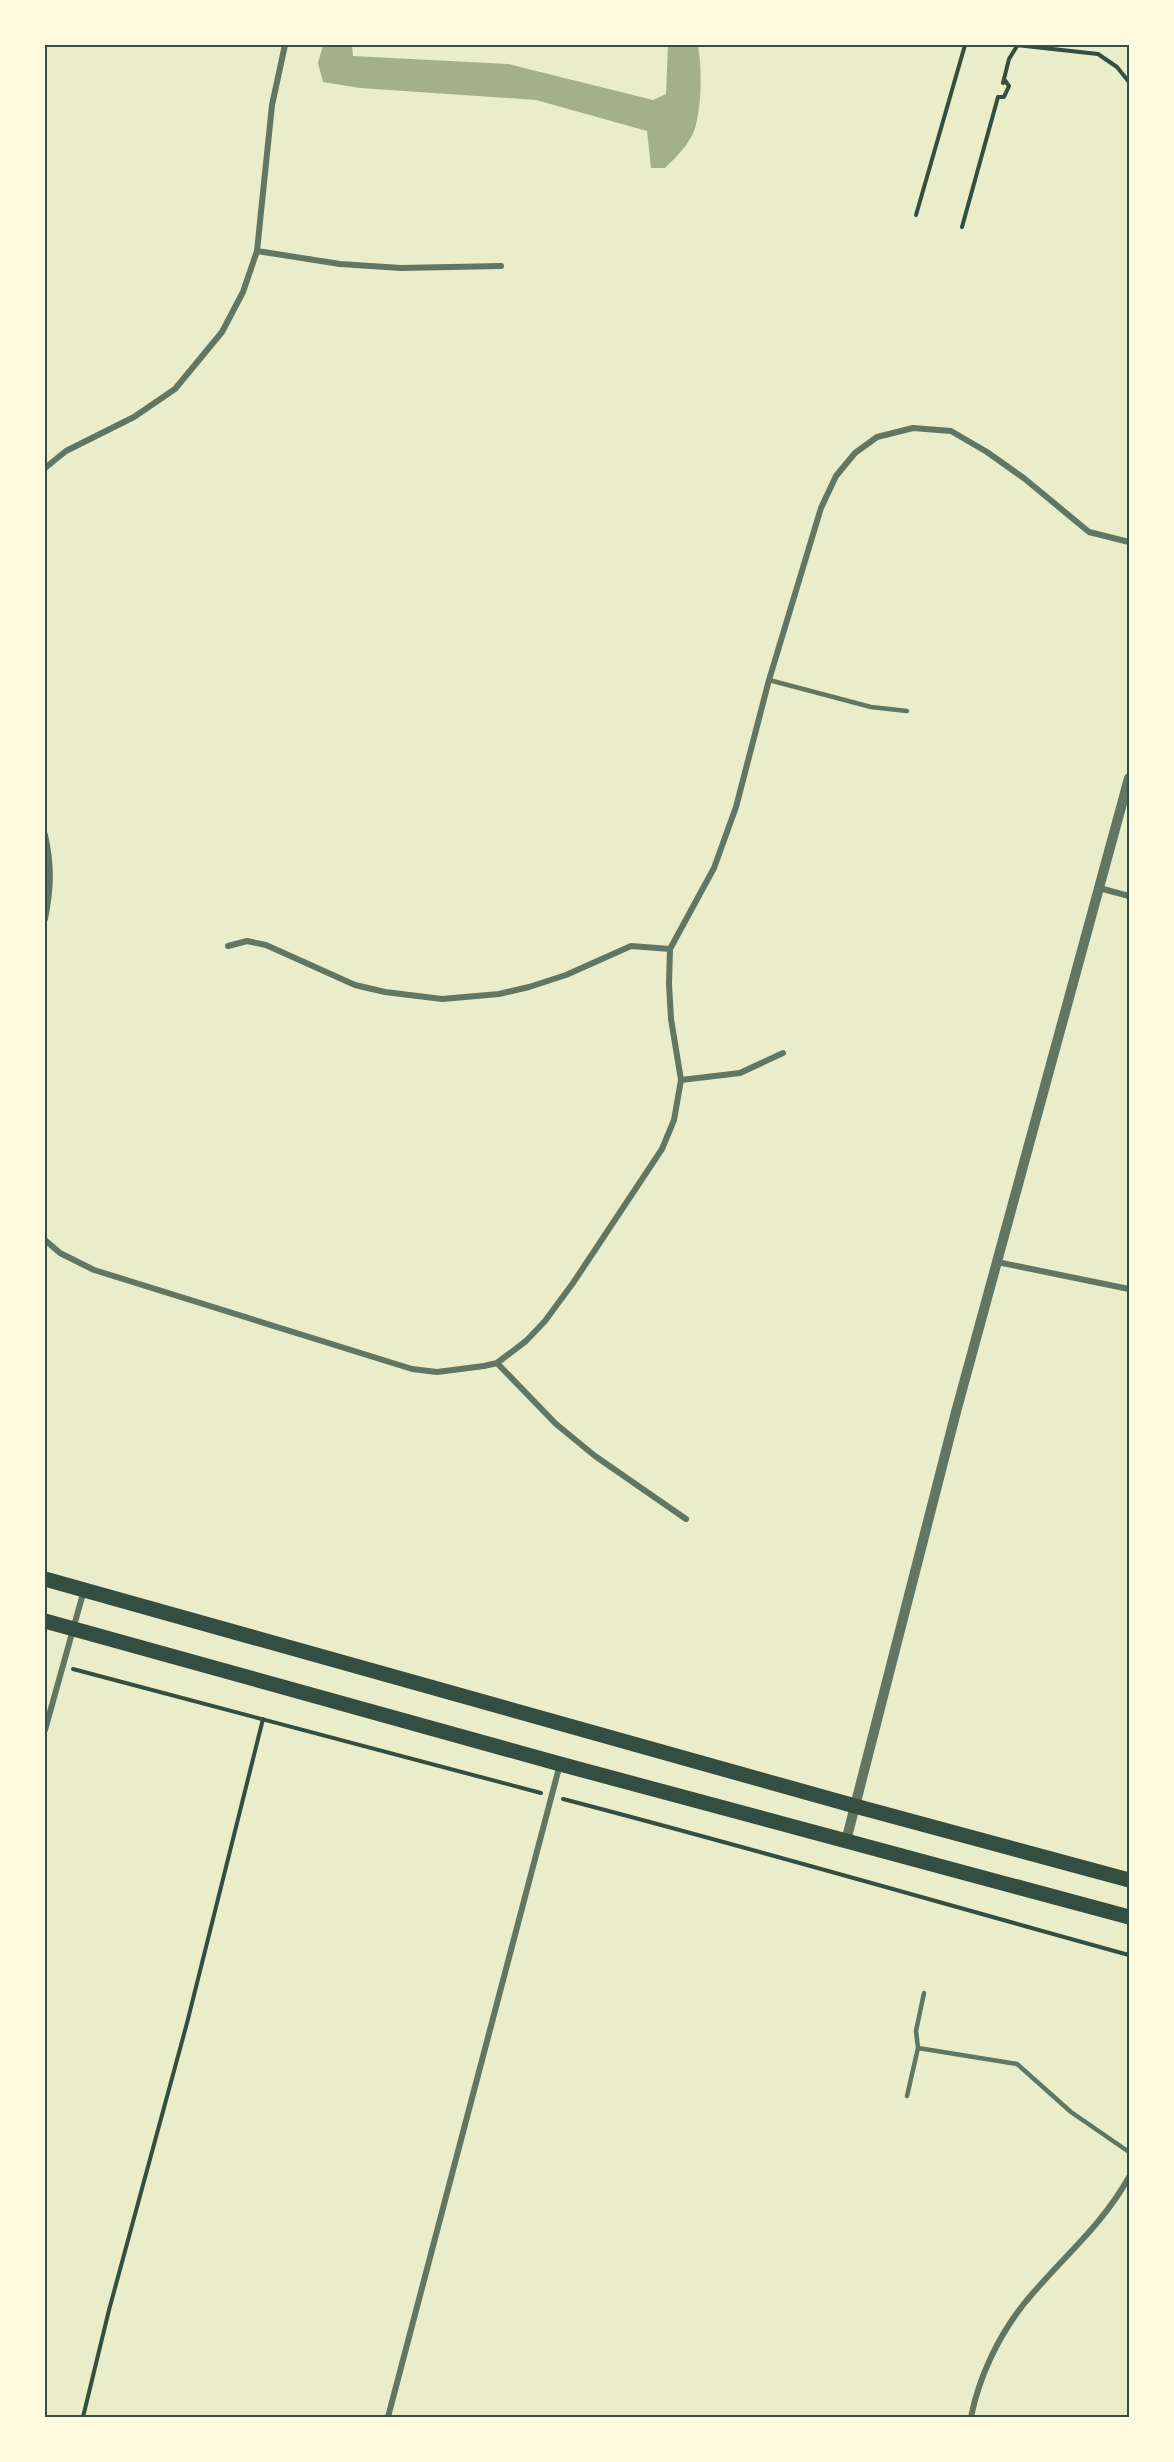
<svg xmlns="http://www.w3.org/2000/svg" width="1174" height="2462" viewBox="0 0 1174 2462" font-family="'Varela Round',sans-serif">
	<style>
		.water { fill: #a3b18a }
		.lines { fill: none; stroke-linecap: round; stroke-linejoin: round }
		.path { stroke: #344e41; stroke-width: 4 }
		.service { stroke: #617663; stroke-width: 4.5 }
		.minor { stroke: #617663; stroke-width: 6 }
		.tertiary { stroke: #617663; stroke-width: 10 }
		.primary { stroke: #344e41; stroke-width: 15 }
		.neatline { fill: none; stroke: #344e41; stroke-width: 2 }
	</style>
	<rect width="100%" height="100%" fill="#e9edc9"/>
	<path class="water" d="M323,45H352L353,56L508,64L653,100L666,94L668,45H698C702,67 702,110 694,131C688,146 676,157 665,168H651L647,131L536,100L360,88L323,82L318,63Z"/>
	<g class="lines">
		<path class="path" d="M1016,45L1098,54L1117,67L1129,82
			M1003,83L1009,59L1017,46
			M916,215L965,45
			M962,227L998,97H1004L1009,86L1004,79
			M73,1669L541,1793
			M563,1799C752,1848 940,1903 1129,1955
			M83,2417L109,2310L187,2023L263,1719"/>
		<path class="service" d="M769,680L871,707L907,711
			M924,1993L916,2031L918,2048L1017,2064L1071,2112L1129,2152
			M907,2096L918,2048"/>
		<path class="minor" d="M257,251L340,264L401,268L501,266
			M45,468L66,451L134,417L175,389L222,332L243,292L257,251L272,105L285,45
			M45,835C52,867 51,888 45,919
			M1099,888L1129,896
			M228,946L247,941L266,945L355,985L385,992L442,999L499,994L529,987L566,975L631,946L670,949
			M681,1080L740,1073L783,1053
			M45,1240L60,1253L94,1270L412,1369L437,1372L484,1366L497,1363L526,1341L545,1321L573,1283L662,1149L674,1120L681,1080L671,1019L669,984L670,949L714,868L736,807L769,680L821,508L836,476L855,453L877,437L913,428L951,431L987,452L1025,479L1089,532L1129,542
			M997,1262L1129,1289
			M497,1363L556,1424L595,1456L686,1519
			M45,1730L84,1590
			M388,2417L560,1764
			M971,2417C979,2377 998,2337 1023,2305C1059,2260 1100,2229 1129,2177"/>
		<path class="tertiary" d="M846,1841L956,1412L1129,778"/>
		<path class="primary" d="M45,1579L855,1806L1129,1880
			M45,1621L560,1764L1129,1917"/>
	</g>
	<rect width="1174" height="2462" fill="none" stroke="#fefae0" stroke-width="93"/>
	<rect x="46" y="46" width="1082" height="2370" class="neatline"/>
</svg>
